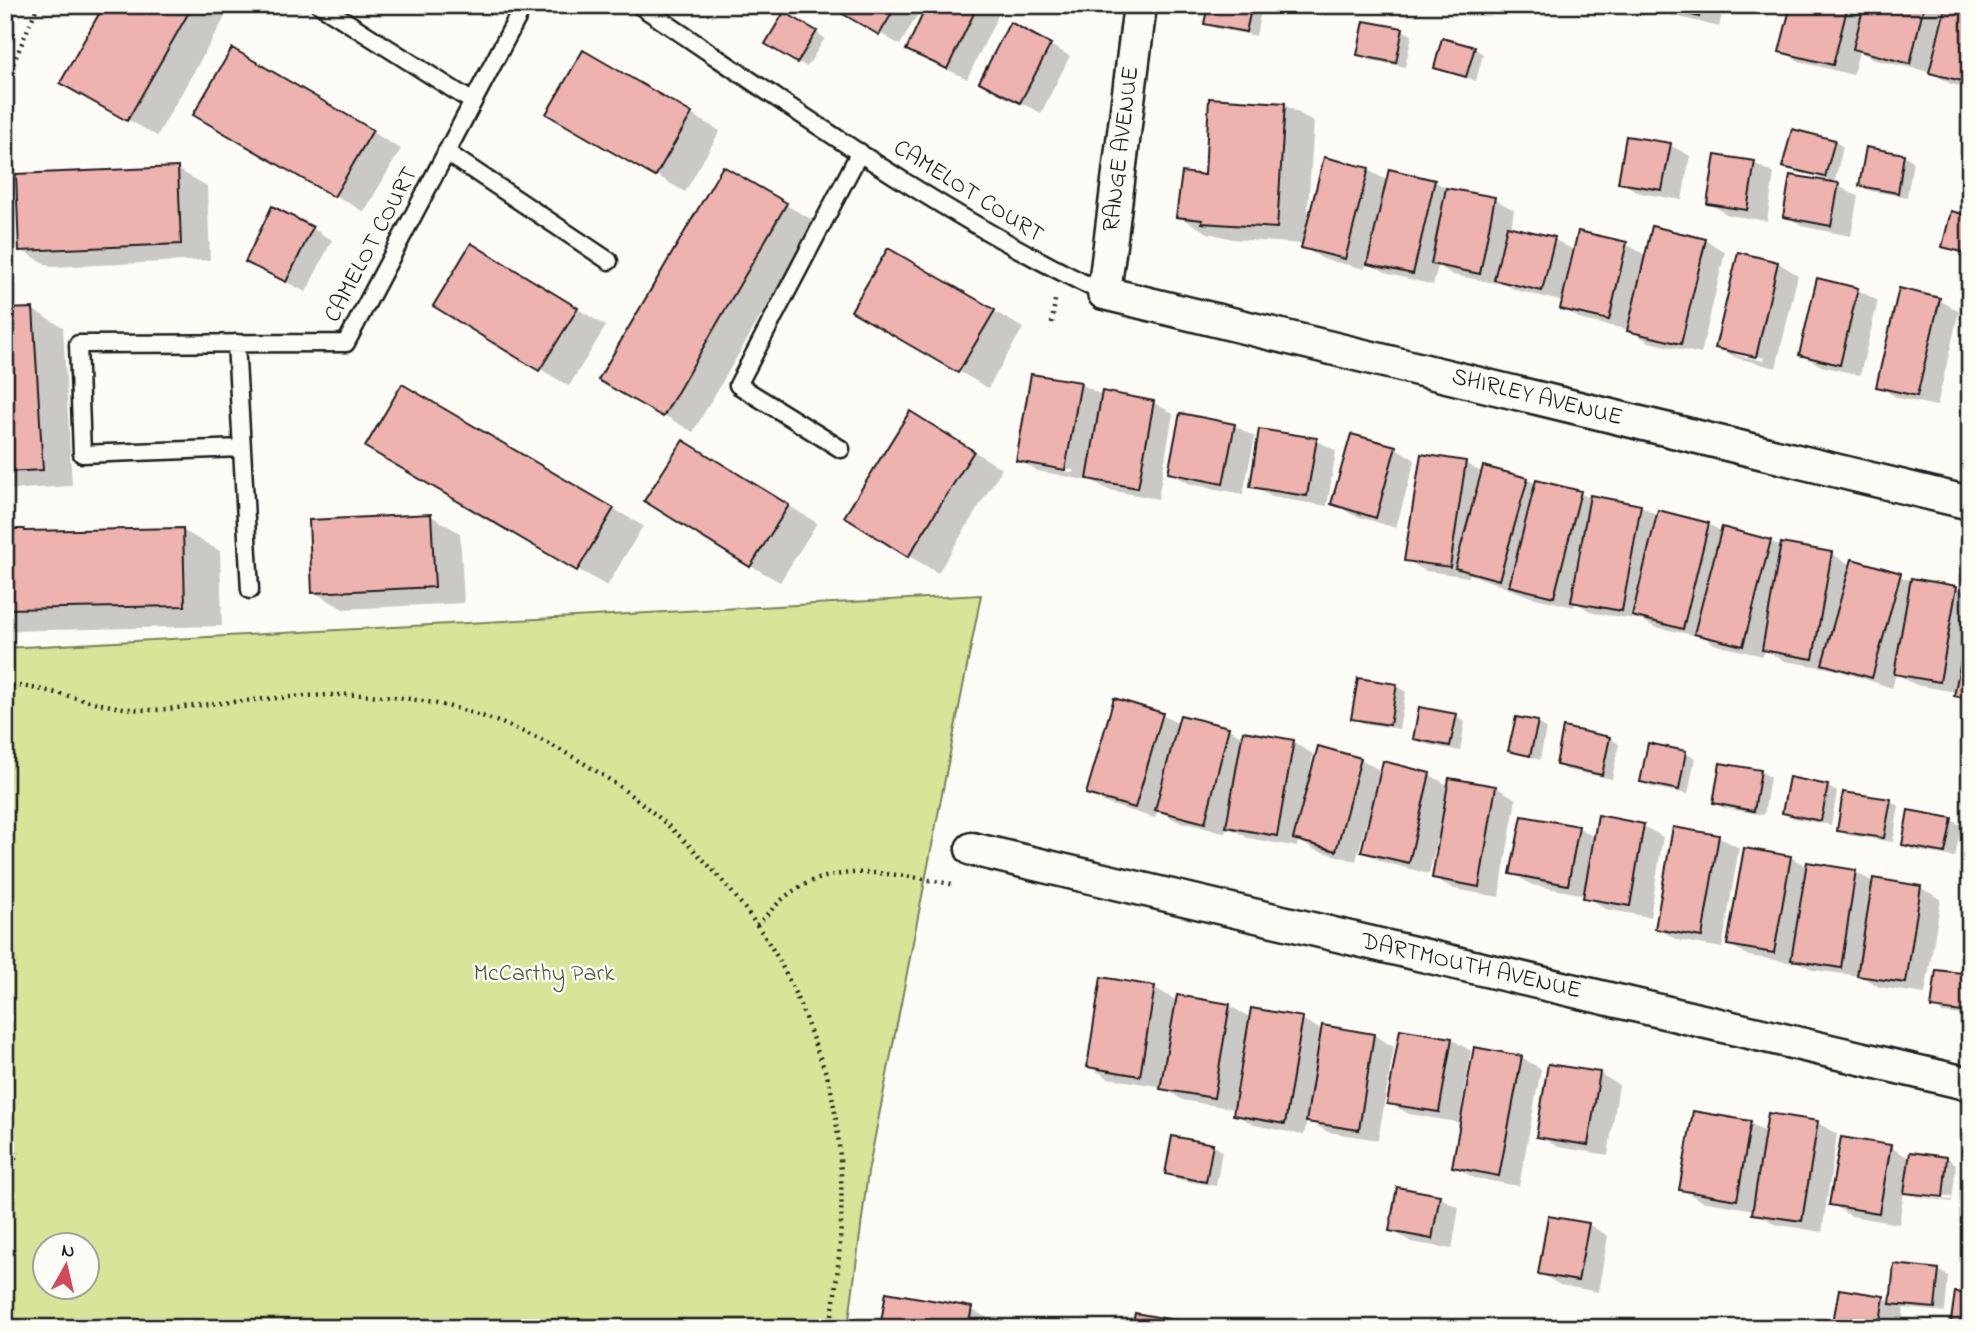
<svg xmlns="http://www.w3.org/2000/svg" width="1975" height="1333" viewBox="0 0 1975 1333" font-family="'Indie Flower',sans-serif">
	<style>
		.green { fill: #d8e598; stroke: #7a805a; stroke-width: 2; fill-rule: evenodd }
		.shadow { fill: #0003; fill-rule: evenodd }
		.building { fill: #efb3af; stroke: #1c1c1c; stroke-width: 2 }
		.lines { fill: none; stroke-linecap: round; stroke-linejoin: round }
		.service-casing { stroke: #1c1c1c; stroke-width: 21 }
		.minor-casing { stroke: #1c1c1c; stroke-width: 37 }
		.path { stroke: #1c1c1c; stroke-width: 4.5; stroke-dasharray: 2 5; stroke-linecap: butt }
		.service { stroke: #fdfcf7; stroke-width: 16 }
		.minor { stroke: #fdfcf7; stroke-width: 32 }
		.labels { text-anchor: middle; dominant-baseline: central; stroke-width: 5; stroke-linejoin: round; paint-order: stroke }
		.street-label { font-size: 24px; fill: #1c1c1c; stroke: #fdfcf7 }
		.park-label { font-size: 24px; fill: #545841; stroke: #fdfcf7 }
	</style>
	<rect width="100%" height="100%" fill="#fdfcf7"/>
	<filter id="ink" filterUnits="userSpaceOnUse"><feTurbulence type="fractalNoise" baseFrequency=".0143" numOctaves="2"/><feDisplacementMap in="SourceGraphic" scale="14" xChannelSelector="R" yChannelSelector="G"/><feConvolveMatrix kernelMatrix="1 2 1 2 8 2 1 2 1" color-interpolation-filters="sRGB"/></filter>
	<g filter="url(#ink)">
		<path class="green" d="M981,595L868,1172L848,1328H5V648ZM46,1246H88V1288H46Z"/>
		<path class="shadow" d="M106,5H232L157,136L62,82Z
			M841,5H923L900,45L839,9Z
			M929,5H1003L967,79L908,50Z
			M1209,5H1262L1256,36L1215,28L1206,23Z
			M1601,5H1647L1644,16Z
			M1654,5H1724L1719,27L1671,15Z
			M1751,5H1970V89L1951,84L1930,72L1875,60L1859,51L1853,75L1801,62L1781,51L1790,15Z
			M785,14L825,38L807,67L767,43Z
			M1402,30L1412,35L1405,67L1369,60L1359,54Z
			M1050,45L1070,56L1041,113L1001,93Z
			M1474,48L1483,54L1476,81L1436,67Z
			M233,51L401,149L364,212L196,114Z
			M584,52L720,131L685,192L549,113Z
			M1285,105L1314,122L1307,221L1368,170L1388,181L1435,182L1450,190L1494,199L1514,210L1511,229L1554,239L1575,251L1626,244L1647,256L1705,240L1725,252L1701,354L1649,342L1630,330L1582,320L1562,308L1564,302L1516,290L1500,281V284L1453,275L1438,266L1433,285L1389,274L1367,262L1365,269L1323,259L1303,247L1304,244L1233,239L1208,233L1178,216L1206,177Z
			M1834,141L1843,147L1834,184L1858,196L1851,236L1805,227L1785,216L1829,180L1784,166Z
			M1670,145L1690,156L1682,200L1640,193L1620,182Z
			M1904,155L1913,161L1907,197L1871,191L1861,186Z
			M1754,163L1774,174L1767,221L1728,215L1709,203Z
			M177,169L207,186L210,260L51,267L21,250Z
			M723,169L816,222L693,432L601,379Z
			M1970,217V255L1944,246Z
			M312,228L332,240L306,292L247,262Z
			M889,250L1023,328L988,388L854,311Z
			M1739,254L1778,263L1798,275L1776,368L1737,358L1717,347ZM1736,351L1765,358L1764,361L1736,355Z
			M501,263L606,326L569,386L540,369Z
			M1818,280L1858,290L1878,301L1860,375L1821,366L1801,354Z
			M1939,300L1959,311L1937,406L1898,398L1878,386Z
			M33,310L63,327L72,486L5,490V311Z
			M1033,376L1081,384L1103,396L1153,402L1173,414L1158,499L1109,490L1086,477L1085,480L1038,471L1018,460ZM1037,463L1074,470V473L1037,466Z
			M403,386L643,526L607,586L367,447Z
			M1181,415L1235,426L1255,437L1243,494L1190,484L1170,472Z
			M940,430L1002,469L938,573L909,556Z
			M1352,436L1396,448L1415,460L1396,528L1353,515L1333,503Z
			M1316,440L1336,451L1327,506L1272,497L1252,486Z
			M713,459L817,523L780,582L751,566Z
			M1465,463L1483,473L1528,479L1537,485L1580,493L1591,499L1641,506L1658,516L1708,524L1723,532L1770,541L1782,548L1783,545L1832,554L1851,565L1853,561L1910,580L1957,588L1970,595V703L1956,695V692L1916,685L1896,674L1892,688L1834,669L1784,661L1765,650L1763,656L1716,645L1703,637L1654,627L1642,620L1593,613L1575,602L1574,607L1531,597L1470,574L1469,577L1426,571L1406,560Z
			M431,516L460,533L464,603L343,609L314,592Z
			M182,530L220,551L222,626L5,631V532Z
			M1396,686L1406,692L1399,729L1363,723L1353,718Z
			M1162,715L1179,724L1229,729L1244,738L1293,742L1313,754L1309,776H1312L1361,759L1382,772L1384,763L1430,775L1449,786L1496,787L1516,799L1499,897L1454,889L1434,878L1441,836L1438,835L1429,874L1383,862L1363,851L1371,821L1367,820L1356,861L1315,850L1298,840L1297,847L1248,838L1227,826L1225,833L1177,821L1158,810L1155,818L1108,804L1088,793Z
			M1456,716L1465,722L1460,751L1425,744L1415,738Z
			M1537,723L1546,728L1540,760L1510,750Z
			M1610,738L1619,744L1612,779L1567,770L1558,765Z
			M1685,753L1695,758L1688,794L1651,787L1642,781Z
			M1721,765L1761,772L1770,777L1764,815L1724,808L1715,803Z
			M1790,779L1828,787L1837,792L1831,825L1793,818L1784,812Z
			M1890,801L1899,806L1893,842L1848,835L1839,830Z
			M1951,820L1961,825L1955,857L1913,850L1904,845Z
			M1643,826L1663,837L1650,917L1605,909L1586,895L1532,885L1512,873L1579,828L1596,838Z
			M1674,829L1719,837L1739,848L1722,948L1677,940L1657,928Z
			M1790,857L1808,867V864L1856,872L1874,883L1921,888L1941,899L1925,994L1879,987L1861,976L1813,970L1795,960L1794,963L1749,956L1729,944Z
			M1970,976V1016L1943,1013L1933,1007Z
			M1103,979L1155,988L1177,1001L1230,1006L1251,1018L1302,1019L1323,1031L1374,1035L1394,1047L1378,1140L1328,1132L1307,1120L1304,1135L1254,1125L1235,1114V1109L1182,1100L1163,1087L1108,1078L1089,1066Z
			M1451,1039L1471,1051L1461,1109L1464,1110L1521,1057L1541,1069L1519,1186L1474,1178L1454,1166L1462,1123L1409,1114L1389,1103Z
			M1599,1073L1619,1085L1608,1155L1558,1147L1538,1136Z
			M1750,1123L1767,1133L1818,1123L1837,1134L1822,1232L1774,1224L1755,1210L1701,1201L1681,1189Z
			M1213,1145L1222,1151L1216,1186L1176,1179L1167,1174Z
			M1890,1147L1911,1159L1947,1158L1956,1164L1952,1202L1916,1197L1904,1191L1899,1224L1851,1216L1831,1204ZM1914,1192L1952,1197L1951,1200L1914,1196Z
			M1439,1197L1459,1208L1452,1249L1411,1242L1391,1230Z
			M1588,1224L1608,1236L1598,1292L1560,1285L1540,1273Z
			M1938,1270L1948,1276L1945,1312L1904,1308L1901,1328H1834L1884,1298L1892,1303Z
			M971,1309L991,1320L990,1328H882Z"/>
		<path class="building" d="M104,5H193L127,121L60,83Z
			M839,5H897L879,35L836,10Z
			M927,5H978L947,69L906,50Z
			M1208,5H1252L1246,32L1204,24Z
			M1653,5H1701L1699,17Z
			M1791,5H1848L1833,65L1779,52Z
			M1864,5H1924L1910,64L1853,49Z
			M1946,5H1970V83L1929,73Z
			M784,12L817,31L797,63L765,44Z
			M1364,21L1403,28L1396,63L1357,55Z
			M1010,22L1051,44L1020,103L979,82Z
			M1442,38L1475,47L1466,77L1434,68Z
			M232,48L373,130L334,197L193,115Z
			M583,50L692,113L655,177L546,114Z
			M1209,98L1285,103L1277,228L1202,223V220L1176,217L1182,172L1205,175Z
			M1792,129L1835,140L1825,177L1782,167Z
			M1626,136L1671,143L1662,190L1618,183Z
			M1866,147L1904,154L1898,193L1859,186Z
			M1715,155L1755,161L1747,210L1707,204Z
			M1324,157L1369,168L1345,259L1301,248Z
			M723,166L787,203L663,417L598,380Z
			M178,167L181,244L19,251L16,174Z
			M1389,169L1435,180L1413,274L1367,264Z
			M1790,175L1839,183L1831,226L1783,217Z
			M1446,188L1495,197L1480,274L1431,264Z
			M272,206L313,227L286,282L245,262Z
			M1951,211L1970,216V254L1942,247Z
			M1507,226L1555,237L1542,291L1494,280Z
			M1652,226L1706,239L1681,344L1627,331Z
			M1578,231L1627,242L1609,320L1560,309Z
			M471,243L578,308L539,371L433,306Z
			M888,248L995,310L958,373L851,311Z
			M1738,252L1778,262L1756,357L1715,348Z
			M1817,278L1858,288L1840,365L1799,355Z
			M1899,288L1940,298L1917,396L1876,387Z
			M33,308L43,470L5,472V309Z
			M1031,374L1081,382L1065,470L1016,461Z
			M402,384L614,508L577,571L365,447Z
			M1102,391L1154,401L1138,488L1087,479Z
			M910,411L974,451L908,557L844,517Z
			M1180,413L1235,424L1223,484L1168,473Z
			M1259,429L1317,438L1307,496L1250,487Z
			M1351,434L1396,446L1376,518L1331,504Z
			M683,440L789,505L750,567L644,501Z
			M1421,454L1466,461L1450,567L1404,561Z
			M1483,466L1528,478L1499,580L1455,568Z
			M1536,480L1581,491L1554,597L1509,586Z
			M1590,495L1641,505L1622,611L1571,602Z
			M1658,510L1709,523L1683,629L1632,616Z
			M431,514L435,587L312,593L309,520Z
			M1722,527L1771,540L1743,646L1694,634Z
			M183,528L185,606L5,609V529H24L25,531Z
			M1781,543L1832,552L1813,659L1762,650Z
			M1852,559L1901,573L1872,678L1822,664Z
			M1911,578L1957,586L1940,682L1894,674Z
			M1970,616V699L1954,696Z
			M1358,678L1397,684L1390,725L1351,719Z
			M1114,698L1163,713L1135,808L1086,794Z
			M1419,707L1457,714L1450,746L1413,739Z
			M1180,715L1229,727L1205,823L1155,810Z
			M1516,717L1538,721L1530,756L1508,751Z
			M1563,727L1610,737L1602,775L1556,765Z
			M1243,731L1294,740L1277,836L1226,827Z
			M1648,743L1686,751L1679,790L1640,782Z
			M1318,746L1361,758L1336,851L1293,839Z
			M1383,761L1430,773L1409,863L1361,852Z
			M1720,763L1761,770L1754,811L1713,803Z
			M1789,777L1828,785L1821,821L1782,813Z
			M1449,778L1496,786L1479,887L1432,878Z
			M1843,792L1891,799L1884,838L1837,831Z
			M1908,810L1952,818L1945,853L1902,845Z
			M1598,815L1644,824L1630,906L1583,898Z
			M1522,816L1579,826L1568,885L1510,874Z
			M1673,827L1719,835L1702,937L1655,929Z
			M1744,848L1791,856L1774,953L1727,945Z
			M1807,862L1856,870L1841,968L1791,960Z
			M1873,878L1921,886L1906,983L1857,976Z
			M1936,970L1970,974V1013L1931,1008Z
			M1101,977L1155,986L1140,1076L1087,1067Z
			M1177,995L1230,1004L1214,1098L1160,1089Z
			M1251,1008L1303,1017L1285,1124L1233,1115Z
			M1322,1025L1374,1034L1359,1130L1306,1122Z
			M1400,1029L1452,1038L1439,1112L1387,1104Z
			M1474,1047L1522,1056L1499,1176L1452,1167Z
			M1548,1064L1600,1072L1588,1145L1536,1137Z
			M1693,1111L1751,1121L1737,1200L1679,1190Z
			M1768,1113L1818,1121L1802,1221L1752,1214Z
			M1172,1136L1213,1144L1206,1182L1165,1174Z
			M1841,1137L1891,1145L1879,1213L1829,1205Z
			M1910,1152L1947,1157L1943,1197L1904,1193Z
			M1397,1187L1440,1195L1432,1239L1389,1231Z
			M1548,1216L1589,1223L1578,1281L1538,1274Z
			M1894,1264L1939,1269L1935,1308L1890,1304Z
			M1839,1289L1884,1296L1879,1328H1832Z
			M886,1292L972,1307L968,1328H880Z
			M1955,1292L1970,1294V1328H1950Z
			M1135,1313L1186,1322L1185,1328H1132Z"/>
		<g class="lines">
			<defs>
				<path id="service" d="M320,5L473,102
					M639,5C790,106 940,215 1104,293
					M446,152L609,261
					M236,343L250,590
					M242,448L82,454L78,344L346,343L524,5
					M841,449L738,385L860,152"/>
				<path id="minor" d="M1140,5L1104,293L1970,503
					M972,849L1970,1084"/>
			</defs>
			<use href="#service" class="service-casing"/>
			<use href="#minor" class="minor-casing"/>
			<path class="path" d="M5,83L38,5
				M1052,323L1055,300
				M5,685C54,687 98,709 147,710C168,710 190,706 210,704C279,698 348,689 417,700C552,722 679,814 756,924C781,958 798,997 812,1037C818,1054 827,1072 831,1090C847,1172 843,1246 830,1328
				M757,925C766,916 774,906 784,898C831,858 901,875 956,885
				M5,1177L18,1152"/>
			<use href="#service" class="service"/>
			<use href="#minor" class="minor"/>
		</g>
	</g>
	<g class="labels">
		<g class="street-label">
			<text transform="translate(1122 149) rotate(-83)">RANGE AVENUE</text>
			<text transform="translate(968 192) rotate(32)">CAMELOT COURT</text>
			<text transform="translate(372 245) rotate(-62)">CAMELOT COURT</text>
			<text transform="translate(1537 398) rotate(14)">SHIRLEY AVENUE</text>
			<text transform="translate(1471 967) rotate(13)">DARTMOUTH AVENUE</text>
		</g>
		<g class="park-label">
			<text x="544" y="974">McCarthy Park</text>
		</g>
	</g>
	<rect width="1975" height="1333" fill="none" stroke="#fdfcf7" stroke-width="28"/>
	<rect x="14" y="14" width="1947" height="1305" fill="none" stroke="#1c1c1c" stroke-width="2.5" filter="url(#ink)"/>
	<g transform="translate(66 1266) rotate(8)"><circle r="33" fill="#fdfcf7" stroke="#a3a29f" stroke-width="2"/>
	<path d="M0-5L12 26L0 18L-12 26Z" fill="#d1495b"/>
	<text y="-10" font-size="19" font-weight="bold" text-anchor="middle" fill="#1c1c1c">N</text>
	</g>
</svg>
